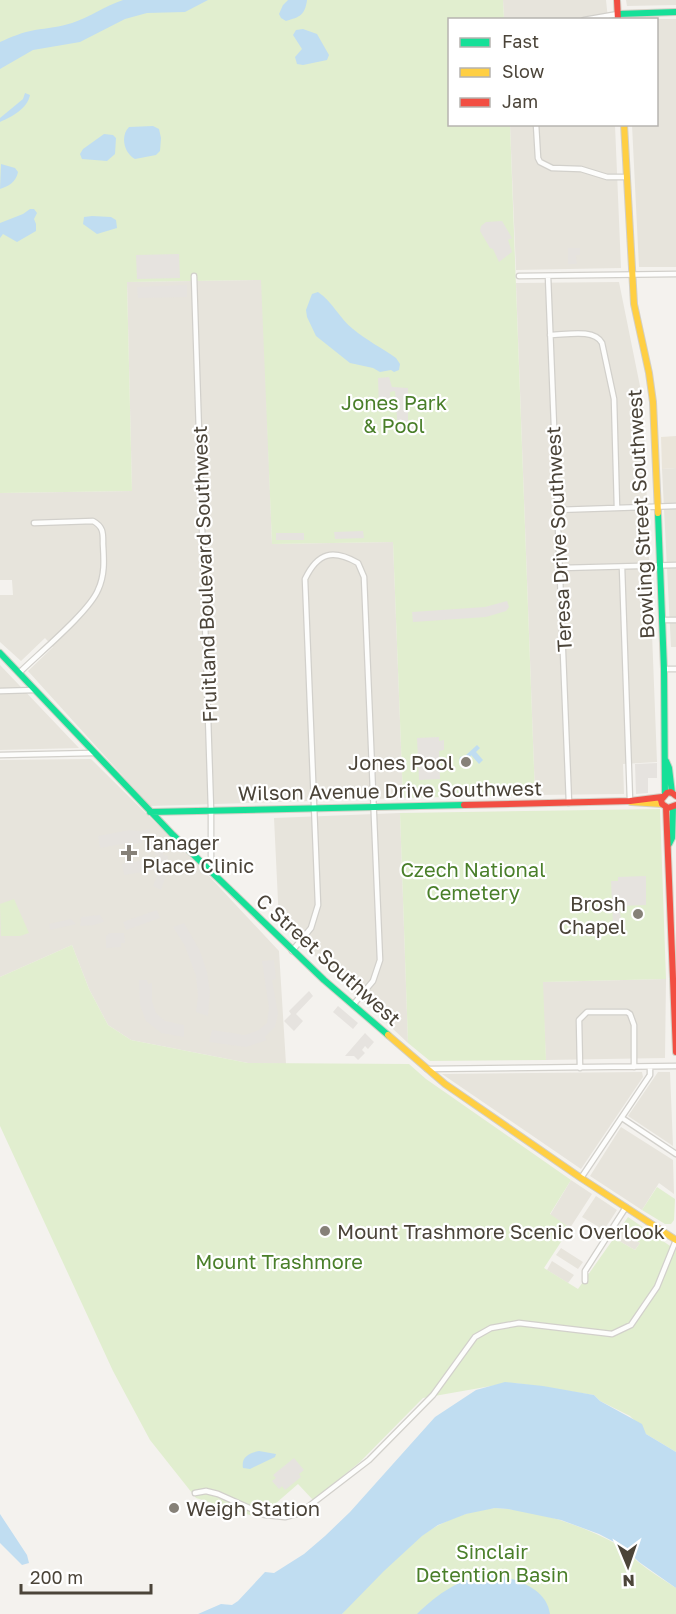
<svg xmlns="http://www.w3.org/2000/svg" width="676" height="1614" viewBox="0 0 676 1614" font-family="'Golos Text',sans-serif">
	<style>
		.residential { fill: #e7e4dc }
		.education { fill: #eae5da }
		.green { fill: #e1eecf }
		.parking { fill: #e6e3df }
		.water { fill: #c0ddf1 }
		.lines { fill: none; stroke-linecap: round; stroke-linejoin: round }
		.street-casing { stroke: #d2d0cb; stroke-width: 7 }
		.fast-casing { stroke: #d3cfc5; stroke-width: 8 }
		.slow-casing { stroke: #d3cfc5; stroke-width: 8 }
		.jam-casing { stroke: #d3cfc5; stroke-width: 8 }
		.street { stroke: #fdfdfc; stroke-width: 4.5 }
		.fast { stroke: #16e098; stroke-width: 6 }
		.slow { stroke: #ffcf43; stroke-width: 6 }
		.jam { stroke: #f24e42; stroke-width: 6 }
		.poi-dot { fill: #868178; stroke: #fff; stroke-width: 2 }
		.labels { text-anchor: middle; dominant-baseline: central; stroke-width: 4.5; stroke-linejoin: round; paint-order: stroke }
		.park-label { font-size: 20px; fill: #4a7f2a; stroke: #fff }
		.street-label { font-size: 20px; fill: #4b4439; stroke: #fff }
		.poi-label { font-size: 20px; fill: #4b4439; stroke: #fff; text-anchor: start }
	</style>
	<rect width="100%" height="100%" fill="#f4f2ee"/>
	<path class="residential" d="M503,0H606L608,19H504Z
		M626,0H676V5L627,6Z
		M676,19V267H639L632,125L656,124V20L627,19Z
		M510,125H615L621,268L516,270Z
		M262,280L272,544L393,542L403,798L150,806L28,671L53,647L45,638L21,661L0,642V595H13L12,580H0V493L132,491L127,282Z
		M619,282L643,401L657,762L623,764L624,794L535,795L516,283Z
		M676,468V647H671L662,469Z
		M0,665L79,748L0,750Z
		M91,759L208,875L279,951L286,1064L248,1063L131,1040L108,1025L89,989L72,945L0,977V760Z
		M400,813L408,1043L279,922L274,818Z
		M666,979L665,1058L546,1060L542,982Z
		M642,1072L643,1077L581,1169L442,1074Z
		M658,1072H670L673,1146L628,1116Z
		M621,1127L673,1160L674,1194L659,1183L642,1210L590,1176Z
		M571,1180L592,1194L570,1228L550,1215Z
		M596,1196L617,1210L604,1230L582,1217Z
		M619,1230L640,1243L635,1250L614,1238Z
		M561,1248L583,1262L578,1269L556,1255Z
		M552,1261L574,1275L568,1283L547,1270Z"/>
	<path class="education" d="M676,436V468L662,469L661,437Z"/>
	<path class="green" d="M0,0H503L504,19L450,20V124L510,125L535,795L403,798L393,542L272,544L261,280L127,282L132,491L0,493Z
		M660,809L666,979L543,982L546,1060L430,1061L408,1043L400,813Z
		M14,899L29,933L20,936H1L0,904Z
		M72,945L89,989L108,1025L131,1040L248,1063L409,1064L426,1079L571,1180L550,1214L570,1228L544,1268L578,1289L614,1238L635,1250L640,1243L619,1230L628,1217L676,1250V1452L646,1434L642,1428L630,1416L600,1401L594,1395L515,1383L491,1386L423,1398L360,1462L313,1500L298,1484L259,1518L196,1498L150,1440L113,1371L0,1126V977Z
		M657,1187L675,1199L674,1220L671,1224H665L642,1210Z
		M495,1508C538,1510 582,1525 620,1546C627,1549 632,1556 637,1561C649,1571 663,1579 676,1588V1614H342C365,1586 406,1543 437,1526C455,1516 475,1510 495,1508Z"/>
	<path class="parking" d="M502,221L512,238L508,240L512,252L499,262L493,249L490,248L480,231L481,226L486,222Z
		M568,248H580V255H576L577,264H568Z
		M179,254L180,278L137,279L136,255Z
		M187,285V297L138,298L137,287Z
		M389,377L392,387L408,388V426L418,425L417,434L412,435L411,431L398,432L395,391L390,392L391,408H379L378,378Z
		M363,531L364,538L335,539L334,532Z
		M276,533H304V540H276Z
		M507,601L509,607L506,611L486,617L413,622L412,612L485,607Z
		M439,737V741L444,740V750L439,751L440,779L419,780L417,738Z
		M657,763V778H648V793L636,794L635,764Z
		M150,829V837L142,840V843L133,844L132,842L100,848L98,836L130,830L139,831Z
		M155,847L164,848L163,855L168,856L165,878L161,890L153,886L157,876L159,856L155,855Z
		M154,858L155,870L124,875L122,864Z
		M646,876V905L620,906L621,924H613L611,881H618V877Z
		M157,910L160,918L126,930L123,922Z
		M100,915L104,922L93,925L80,926L81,917Z
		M71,919L76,924L50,930L49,924Z
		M184,923L200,951L207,972L210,992L208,1016L196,1012L198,996L196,976L185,946L173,927Z
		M110,933H124L125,943H121V947L106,948V936Z
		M274,960L276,979L272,980L278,1014L275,1027L265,1037L267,1040L246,1047L209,1042L212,1030L245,1035L259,1030L267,1023L269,1008L262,961Z
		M139,980H147L148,984L152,983V1001L156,1013L165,1021L184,1025V1037L161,1033L146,1021L140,1005Z
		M309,991L313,996L296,1014L303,1021L294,1031L284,1021L291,1014L289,1011Z
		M338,1006L358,1023L353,1029L333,1012Z
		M365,1033L374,1042L368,1049L365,1046L362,1050L365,1053L358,1060L354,1056H345Z
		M294,1458L304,1470L299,1474L301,1477L285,1490L282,1486L279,1489L272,1481L276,1478L273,1475Z"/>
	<path class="water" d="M123,0H208L185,12L147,13L125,19L80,42L33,50L0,69V42C11,37 23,32 35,30C47,28 60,27 72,23C90,17 105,6 123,0Z
		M288,0H307C305,15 300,17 286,21L281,18L279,14L283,5Z
		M303,29L317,34L329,55L327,60L303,65L297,64L295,57L302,49L293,35L296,30Z
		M25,93L30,95C27,109 13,116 0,122V118L23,99Z
		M153,126L159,129L161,138L160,151L156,155L135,159C124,153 120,136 129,127Z
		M104,134L113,135L116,138L115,154L107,161L82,159L80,154L83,149Z
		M1,164L15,168L18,172C16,182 9,186 0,189Z
		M30,209H34L37,213L34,219L36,224V231L17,242L3,234L0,238V223L23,214Z
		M92,216L111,217L116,220L117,228L97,234L83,224L84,217Z
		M318,292C333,302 339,318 353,329C366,340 382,348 396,358L400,364L399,370L394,372L391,370L380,372L373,368L350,363L316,336L307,317L306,310L312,294Z
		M477,745L480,748L476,752L483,760L479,764L471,755L468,764L461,766L459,763L460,757L465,756Z
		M505,1382L543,1386L594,1395L600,1401L642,1424L646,1434L676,1452V1588L639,1562L622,1546L599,1534L561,1520L508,1509L495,1508L466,1514L438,1525L422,1536L384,1571L342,1614H198L221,1604L232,1605L238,1601L265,1572L274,1573L304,1554L325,1536L350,1512L435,1417L476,1390Z
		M259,1451L276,1454L275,1457L250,1469L243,1468C241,1457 249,1453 259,1451Z
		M0,1514L27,1555L29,1563L22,1565L0,1543Z
		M490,1574C512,1577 547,1587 550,1614H417C437,1594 462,1577 490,1574Z"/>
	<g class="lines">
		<defs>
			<path id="street" d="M584,20L618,14
				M536,124L538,158L540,162L552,168L581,169L607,177H627
				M194,276L211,810V872
				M519,276L676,274
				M548,276L569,803
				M550,335C565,335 594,328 602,343L614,399L617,508
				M556,510L676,506
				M622,567L630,801
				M561,568L676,565
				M662,620H676
				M664,669H676
				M19,673C38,654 89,612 98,590C105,575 104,560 103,544C103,534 104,527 93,521L34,523
				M0,691L35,690
				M0,755L93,753
				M292,951L311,928L318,905L305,579C318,552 333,549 358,563L364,577L380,960L373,981L353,1005
				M580,1068L579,1020L587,1012H627L630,1014L634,1025V1067
				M427,1069L676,1066
				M622,1118L676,1154
				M581,1178L650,1075V1067
				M585,1281V1271L626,1207
				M195,1493L206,1491L218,1494L265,1515L285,1517L300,1513L369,1460L433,1395L475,1337L491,1328L519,1323L612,1334L631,1325L657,1287L676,1240"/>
			<path id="fast" d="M618,14L676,12
				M658,513L664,669L665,794
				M0,653L173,835L324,980L388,1035
				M666,761L669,768L672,793
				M150,812L464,805
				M669,844L672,838L673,807"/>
			<path id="slow" d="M624,124L634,304L649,373L653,402L658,513
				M631,802L662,804
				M388,1035L445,1084L581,1178L676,1240"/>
			<path id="jam" d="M617,0L618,20
				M676,796L671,792L667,793L661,800L662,804L668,808L676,805
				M464,805L630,801L662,797
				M666,807L676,1052"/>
		</defs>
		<use href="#street" class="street-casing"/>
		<use href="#fast" class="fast-casing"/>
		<use href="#slow" class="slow-casing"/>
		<use href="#jam" class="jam-casing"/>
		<use href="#street" class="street"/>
		<use href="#fast" class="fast"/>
		<use href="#slow" class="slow"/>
		<use href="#jam" class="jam"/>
	</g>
	<g class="poi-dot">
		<circle cx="466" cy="762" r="6"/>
		<path d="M126 844h6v6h6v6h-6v6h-6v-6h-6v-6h6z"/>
		<circle cx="638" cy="914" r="6"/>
		<circle cx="325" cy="1231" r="6"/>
		<circle cx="174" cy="1508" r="6"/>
	</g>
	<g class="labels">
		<g class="park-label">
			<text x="394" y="402">Jones Park<tspan x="394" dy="23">&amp; Pool</tspan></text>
			<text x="473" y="869">Czech National<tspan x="473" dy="23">Cemetery</tspan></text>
			<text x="279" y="1261">Mount Trashmore</text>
			<text x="492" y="1551">Sinclair<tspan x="492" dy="23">Detention Basin</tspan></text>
		</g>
		<g class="street-label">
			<text transform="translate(640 514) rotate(-93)">Bowling Street Southwest</text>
			<text transform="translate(558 539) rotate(-93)">Teresa Drive Southwest</text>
			<text transform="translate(204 574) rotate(-92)">Fruitland Boulevard Southwest</text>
			<text transform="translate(390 790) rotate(-1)">Wilson Avenue Drive Southwest</text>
			<text transform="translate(329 959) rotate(42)">C Street Southwest</text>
		</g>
		<g class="poi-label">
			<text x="454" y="762" text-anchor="end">Jones Pool</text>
			<text x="142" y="842">Tanager<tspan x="142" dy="23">Place Clinic</tspan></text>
			<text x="626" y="903" text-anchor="end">Brosh<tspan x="626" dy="23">Chapel</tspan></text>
			<text x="337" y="1231">Mount Trashmore Scenic Overlook</text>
			<text x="186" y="1508">Weigh Station</text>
		</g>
	</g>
	<rect x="448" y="18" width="210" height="108" fill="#ffffff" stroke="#b7b4b0" stroke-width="1.5"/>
	<rect x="460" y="38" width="30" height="9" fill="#16e098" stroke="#b7b4b0" stroke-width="1.5"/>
	<text x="502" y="48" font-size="18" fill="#4b4439">Fast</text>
	<rect x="460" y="68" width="30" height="9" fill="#ffcf43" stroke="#b7b4b0" stroke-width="1.5"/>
	<text x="502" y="78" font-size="18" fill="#4b4439">Slow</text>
	<rect x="460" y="98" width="30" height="9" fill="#f24e42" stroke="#b7b4b0" stroke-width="1.5"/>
	<text x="502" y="108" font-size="18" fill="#4b4439">Jam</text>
	<g transform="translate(628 1566) rotate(178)" stroke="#ffffff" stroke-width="4.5" paint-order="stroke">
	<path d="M0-4.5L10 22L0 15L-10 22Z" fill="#4b4439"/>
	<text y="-9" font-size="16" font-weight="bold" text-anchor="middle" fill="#4b4439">N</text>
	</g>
	<path d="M21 1584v9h130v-9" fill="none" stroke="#4b4439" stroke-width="3"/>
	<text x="30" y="1584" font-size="18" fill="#4b4439" stroke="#ffffff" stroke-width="4.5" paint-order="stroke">200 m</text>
</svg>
